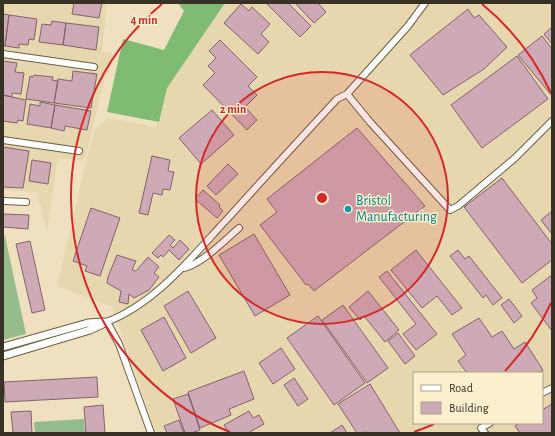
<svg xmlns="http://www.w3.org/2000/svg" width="555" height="436" viewBox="0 0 555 436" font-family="'Alegreya Sans',sans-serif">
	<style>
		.built { fill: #e7d7af; fill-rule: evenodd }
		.green { fill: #95bc8d }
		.forest { fill: #80bb74 }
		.building { fill: #cea9b6; stroke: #83626e }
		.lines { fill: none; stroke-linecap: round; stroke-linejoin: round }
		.minor-casing { stroke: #6a5e40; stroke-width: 8 }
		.tertiary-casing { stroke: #6a5e40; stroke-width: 9 }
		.minor { stroke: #fff; stroke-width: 6 }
		.tertiary { stroke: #fff; stroke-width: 7 }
		.ring { fill: none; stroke: #d62828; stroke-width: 2 }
		.culture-dot { fill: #0f9aa8; stroke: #fcefcd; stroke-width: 1.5 }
		.labels { text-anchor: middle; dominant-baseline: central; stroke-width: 3; stroke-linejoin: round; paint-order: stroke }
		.culture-label { font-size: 14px; fill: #0d838f; stroke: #fcefcd; text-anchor: start }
		.centre { fill: #d62828; stroke: #fcefcd; stroke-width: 2 }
		.ring-label { font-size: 12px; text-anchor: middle; font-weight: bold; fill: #d62828; stroke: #fcefcd; stroke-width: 3; stroke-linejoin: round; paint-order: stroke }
	</style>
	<rect width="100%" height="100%" fill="#efe1c0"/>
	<path class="built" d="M3,3H107L102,52L113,53L110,71L105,77L86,155L83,161L58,158L47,232L37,192L3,190Z
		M225,3H552V433H156L112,307L57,286L86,161L95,129L109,118L156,127L167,88ZM414,373H542V423H414Z"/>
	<path class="green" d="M5,236L26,334L3,340V237Z
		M84,419L85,433H35L34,422Z"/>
	<path class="forest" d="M178,3H225L167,88L159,122L107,112L123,39L164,50L184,11Z"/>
	<path class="building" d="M74,3H102L99,18L72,14Z
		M266,3H288L311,26L300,37Z
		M295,3H318L326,12L314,23Z
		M241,4L249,11L252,7L270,24L261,34L269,42L258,54L224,23Z
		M468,9L474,18L479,15L507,47L484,69L443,95L410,55Z
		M3,14L9,15L5,46H3Z
		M9,15L37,19L34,40L29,39L28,45L19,44V48L5,46Z
		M52,21L66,23L63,45L39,42L42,24L51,25Z
		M66,23L99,27L96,50L63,45Z
		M552,27V44L544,34Z
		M542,36L552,49V96L518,55Z
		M220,40L257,77L248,86L257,95L245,107L257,120L247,130L203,85L215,73L208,66L216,58L209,51Z
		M517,56L548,99L482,148L451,105Z
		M3,61L17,63L15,72L24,73L21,94L12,93V97L3,95Z
		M73,71L97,74L91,108L54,103L58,79L72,81Z
		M34,75L53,77L52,80L58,81L54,103L26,99L30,76L33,77Z
		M3,95L26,100L23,121L18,120L17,123L3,121Z
		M40,102L55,105L51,128L27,124L30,104L40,106Z
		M55,105L91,111L87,130L65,126L64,131L51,128Z
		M212,110L234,135L201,164L179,138Z
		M357,128L425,206L314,291L308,284L306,285L260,225L277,212L267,199Z
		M3,147L29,151L23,188L3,187Z
		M152,156L170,160L168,171L174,172L170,190L163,189L162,195L153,193L148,215L139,213Z
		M32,160L51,163L48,184L29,181Z
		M228,164L238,174L216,195L207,186Z
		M502,178L552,244V260L522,283L464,207Z
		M203,190L220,205L219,207L223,211L217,218L195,199Z
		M91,208L120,218L100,276L85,271L87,266L73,261Z
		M552,211V234L541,220Z
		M3,214L29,215L28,229L3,227Z
		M254,234L290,295L255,316L219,255Z
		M169,235L175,240L170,245L173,248L180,240L189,249L179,260L169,250L163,257L161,255L158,258L152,253Z
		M30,241L45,310L32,313L16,244Z
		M416,250L462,308L452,315L437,296L422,308L391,270Z
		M458,250L465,259L469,256L502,298L493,305L486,295L483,298L450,256Z
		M117,255L136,261L132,270L136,271L148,257L159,267L154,273L159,277L149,290L134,298L129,294L128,304L119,302L121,291L107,283L108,277Z
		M387,271L437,334L416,350L403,334L416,324L379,277Z
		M552,275V331L531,303L537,298L532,290Z
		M188,291L216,338L191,353L164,306Z
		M368,291L399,330L385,342L364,316L360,320L349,307Z
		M509,299L522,316L514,323L501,305Z
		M343,305L388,368L367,383L322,320Z
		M318,316L365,383L334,405L287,338Z
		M164,317L186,358L163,371L141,330Z
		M479,318L492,337L502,331L514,349L525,342L543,370L538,373H467L458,361L466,355L452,334Z
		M398,333L415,356L405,364L388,341Z
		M281,348L295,369L273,384L259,363Z
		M244,371L254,399L229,409L231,415L200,428L188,392Z
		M97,377L98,397L5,402L4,382Z
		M294,378L308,399L298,406L284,385Z
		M370,384L400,433H368L367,432L357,433L338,404Z
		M188,394L200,430L192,433H185L173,399Z
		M552,404V433H520L515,426L520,423H542V410Z
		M103,405L105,433H86L84,407Z
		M31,411L32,433H13L11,412Z
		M249,411L253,418L259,415L264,424L248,433H229L224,425Z
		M179,420L184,433H167L164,426Z
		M342,425L347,433H330Z"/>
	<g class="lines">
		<defs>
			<path id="minor" d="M3,54L94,67
				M347,94L370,122L450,210L458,206L515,158L552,121
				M3,140L79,151
				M3,201L26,202
				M184,268C203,263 224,241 239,228
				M542,393L552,388
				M151,433L119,344L107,322C158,302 193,255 230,216C265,177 301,138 337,99L347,94L408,26L425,3
				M485,433L481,428L490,423"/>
			<path id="tertiary" d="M3,347L88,323L104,322
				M3,356L90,330L107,322"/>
		</defs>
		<use href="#minor" class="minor-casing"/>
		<use href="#tertiary" class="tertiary-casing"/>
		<use href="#minor" class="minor"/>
		<use href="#tertiary" class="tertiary"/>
	</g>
	<circle cx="322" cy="198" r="126" fill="#d62828" fill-opacity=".12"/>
	<g class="ring">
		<circle cx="322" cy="198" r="126"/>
		<path d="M551 303A252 252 0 0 1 505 371M434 424A252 252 0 0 1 414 432M230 432A252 252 0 0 1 162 4M482 4A252 252 0 0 1 551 93"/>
	</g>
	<circle class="culture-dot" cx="348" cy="209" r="4"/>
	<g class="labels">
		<g class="culture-label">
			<text x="356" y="201">Bristol<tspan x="356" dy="16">Manufacturing</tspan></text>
		</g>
	</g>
	<circle cx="322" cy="198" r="6" class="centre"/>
	<g class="ring-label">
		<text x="144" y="24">4 min</text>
		<text x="233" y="113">2 min</text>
	</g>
	<rect width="555" height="436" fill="none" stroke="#373225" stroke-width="8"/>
	<rect x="413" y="372" width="130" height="52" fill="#fcefcd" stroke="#ada38a"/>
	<rect x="421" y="385" width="20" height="6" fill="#ffffff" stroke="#ada38a"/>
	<text x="449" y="392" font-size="12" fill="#373225">Road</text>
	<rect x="421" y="402" width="20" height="12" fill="#cea9b6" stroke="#ada38a"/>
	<text x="449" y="412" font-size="12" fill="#373225">Building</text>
</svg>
